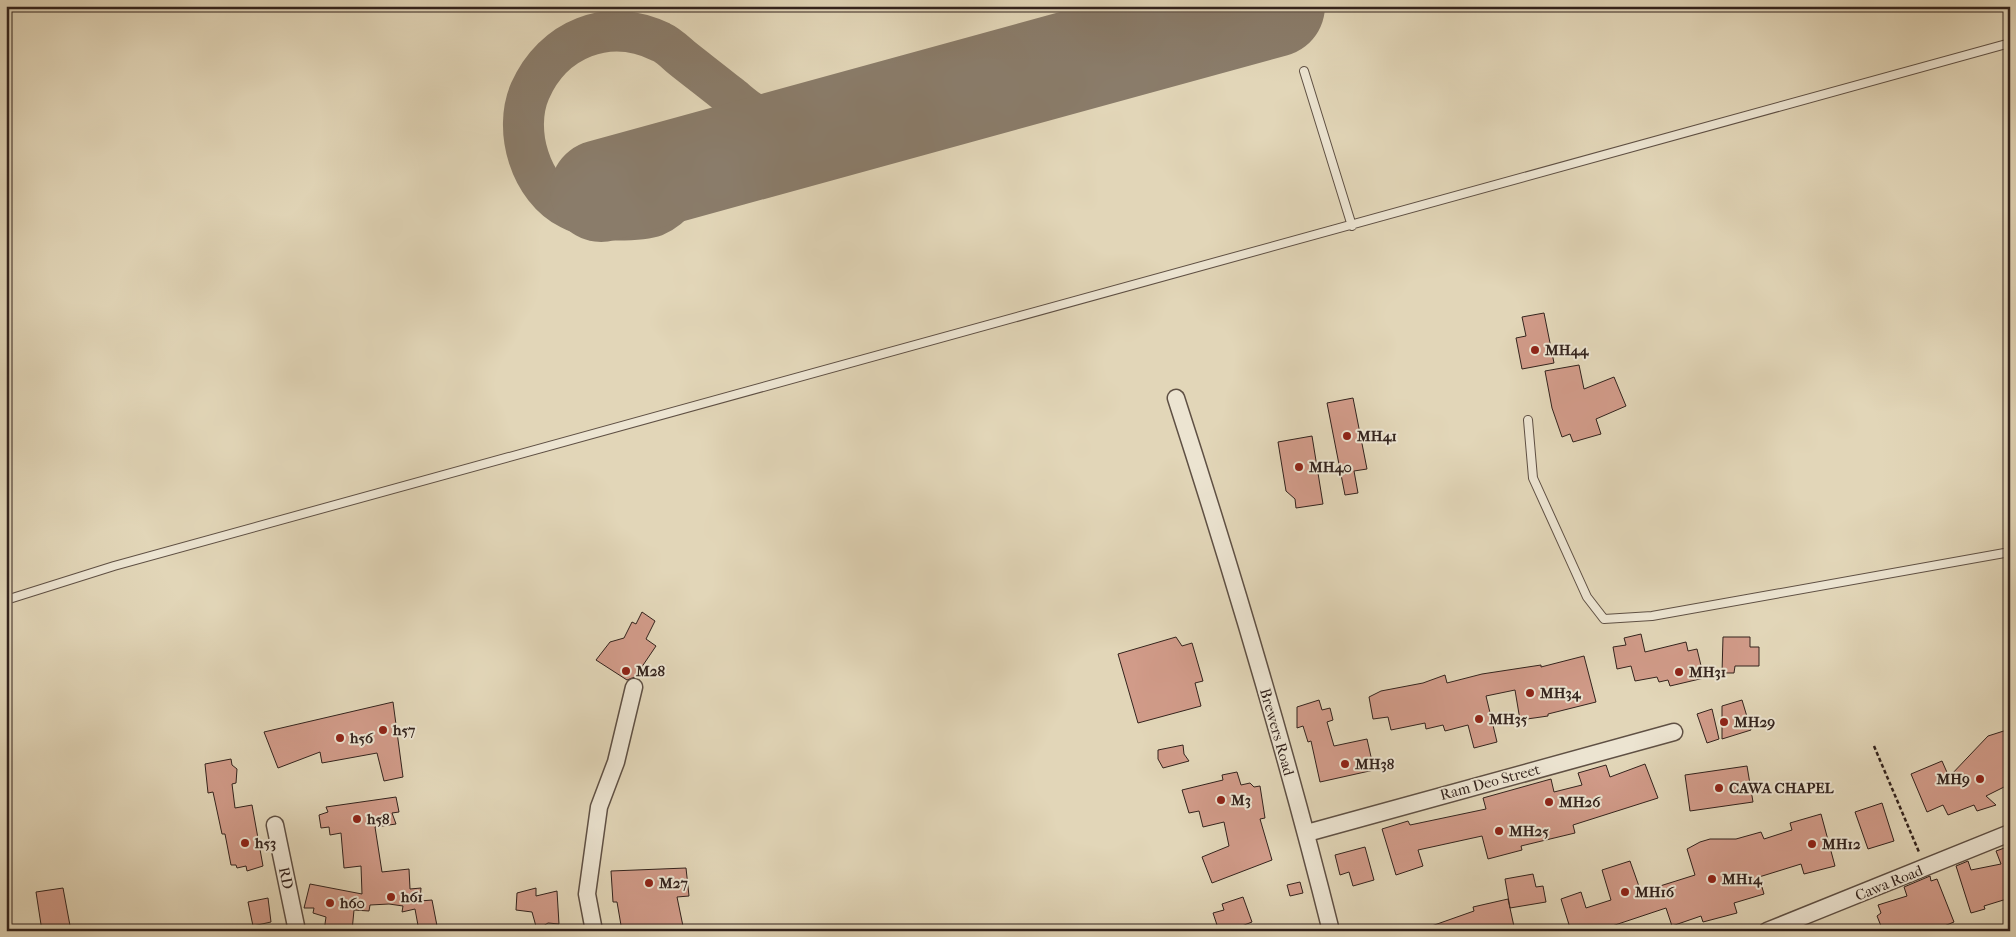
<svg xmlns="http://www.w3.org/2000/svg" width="2016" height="937" viewBox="0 0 2016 937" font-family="'IM FELL French Canon',serif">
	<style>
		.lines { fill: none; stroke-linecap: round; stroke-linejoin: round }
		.taxiway { stroke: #8a7c6a; stroke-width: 41 }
		.runway { stroke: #8a7c6a; stroke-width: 102 }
		.building { fill: #d19b89; stroke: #33231d }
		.lane-casing { stroke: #5f5044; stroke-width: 10 }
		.street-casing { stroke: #5f5044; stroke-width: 19 }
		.path { stroke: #33231d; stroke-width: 2.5; stroke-dasharray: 4 2.5; stroke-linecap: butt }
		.lane { stroke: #ece4d1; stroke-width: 8 }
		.street { stroke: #ece4d1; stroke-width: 16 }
		.poi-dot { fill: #8f2418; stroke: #ece4d1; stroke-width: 2 }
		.labels { text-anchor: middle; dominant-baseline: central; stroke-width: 4; stroke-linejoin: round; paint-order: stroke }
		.poi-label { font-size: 15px; font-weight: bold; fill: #33231d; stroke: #ece4d1; text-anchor: start }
		.street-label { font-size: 15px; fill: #33231d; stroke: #ece4d1 }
	</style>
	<rect width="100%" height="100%" fill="#e2d6b8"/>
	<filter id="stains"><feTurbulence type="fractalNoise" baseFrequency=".004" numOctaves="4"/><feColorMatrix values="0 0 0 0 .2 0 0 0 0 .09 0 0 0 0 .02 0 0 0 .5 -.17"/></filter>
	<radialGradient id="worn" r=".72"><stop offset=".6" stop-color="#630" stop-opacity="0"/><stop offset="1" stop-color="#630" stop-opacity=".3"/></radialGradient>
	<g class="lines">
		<path class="taxiway" d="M702,163C691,182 676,207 655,216C644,220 628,220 617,220C601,219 585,217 570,209C530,189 513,130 530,91C553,39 608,16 661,42C668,45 675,52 682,58C697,70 713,82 729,95C737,101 745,109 753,113C775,124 798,127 822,130"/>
		<path class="runway" d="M601,191L1274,6"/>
	</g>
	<path class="building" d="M1544,313L1554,363L1522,369L1516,338L1526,336L1522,317Z
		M1579,365L1584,389L1614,377L1626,406L1596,419L1601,434L1573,442L1570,434L1562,437L1552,408L1545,371Z
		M1353,398L1367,469L1354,471L1358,493L1345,495L1327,403Z
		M1312,436L1323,504L1296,508L1295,499L1286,491L1278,442Z
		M642,612L655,621L646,639L656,646L635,677L627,680L596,660L610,642L624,638L632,622L636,624Z
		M1641,634L1645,652L1686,642L1688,651L1697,649L1704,678L1670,686L1668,680L1659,682L1657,677L1635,681L1631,666L1617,669L1613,647L1626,645L1624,638Z
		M1176,637L1182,646L1192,643L1203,681L1195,683L1201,706L1138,723L1118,654Z
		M1723,637H1750V647H1759V666H1735L1734,673H1722Z
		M1584,656L1596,702L1548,714V716L1520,720L1515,690L1486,696L1497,742L1474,748L1468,725L1445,731L1443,725L1426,729L1425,723L1391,730L1388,717L1373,719L1369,697L1381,691L1423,683L1445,675L1447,683L1482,674L1541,665V667Z
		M1319,700L1322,710L1330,708L1333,720L1327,722L1334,746L1367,739L1374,770L1320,782L1311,741L1308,742L1303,726L1297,728V707Z
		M1742,700L1751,730L1722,739V706Z
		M393,702L403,777L384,781L377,753L322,763L320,752L278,768L264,732Z
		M1712,709L1719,739L1707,743L1697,714Z
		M2010,729V784L1986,796L1996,805L1977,811L1974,805L1948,815L1943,805L1927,812L1911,774L1942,761L1949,777L1988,736Z
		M1183,745L1184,754L1189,761L1163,768L1158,759V750Z
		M231,759L232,765L237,769L236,783L232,784L235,808L252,805L263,866L247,871L246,866L237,868L236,865H231L225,834H222L213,792L208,793L205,764Z
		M1645,764L1658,798L1573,825L1575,833L1521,846L1522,850L1488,859L1482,836L1418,850L1423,866L1396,875L1382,829L1408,821L1410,825L1486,809L1483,798L1551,779L1554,792L1582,785L1578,773L1606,765L1610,777Z
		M1747,766L1753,802L1690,811L1685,775Z
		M1237,772L1241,785L1250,783L1254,787L1260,786L1265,818L1260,819L1272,860L1212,883L1202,857L1229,846L1224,822L1203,827L1199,811L1189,813L1182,790L1223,780L1222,775Z
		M396,797L399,812L392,813L396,824L375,827L382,872L409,869L410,889L421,888L420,901L432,900L438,931H419L415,909L402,912L403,906L389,904L370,905L369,911L354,910L352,931H324L326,917L313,913L314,908H304L310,884L362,894L361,866L344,868L341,833L330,835L329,827L321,828L319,815L328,812L326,807Z
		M1882,803L1894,841L1868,849L1855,812Z
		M1821,814L1835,866L1804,874L1801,864L1759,877L1764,894L1734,903L1737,913L1703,922L1701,916L1672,926L1666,908L1606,928L1607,931H1571L1561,899L1581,892L1586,908L1611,900L1602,870L1630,861L1641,892L1695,875L1687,849L1700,842L1710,839H1736L1761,832L1764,839L1792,830L1790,823Z
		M2010,846V898L1984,906L1985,909L1971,913L1956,866L1968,861L1971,870L2001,864L1996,851Z
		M1365,847L1374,880L1353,886L1349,872L1340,875L1335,855Z
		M686,868L689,896L677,897L684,931H622L617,902H613L611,871Z
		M1533,874L1536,887L1543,886L1546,902L1510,908L1505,879Z
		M1930,876L1931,881L1937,879L1954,922L1932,931H1883L1877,916L1881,913L1878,905L1907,896L1904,887Z
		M1300,882L1303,893L1290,896L1287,885Z
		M63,888L71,931H42L36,892Z
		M536,888V896L557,891L559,924L548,923L537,930L532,912L516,910L517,893Z
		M1243,897L1252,922L1229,931H1219L1213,913L1224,910L1222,904Z
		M268,898L271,922L253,926L248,902Z
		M1508,899L1515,931H1424L1423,929L1474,911L1473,907Z"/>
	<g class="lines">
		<defs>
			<path id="lane" d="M1304,71L1352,226
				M1528,420L1533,478L1587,597L1604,619L1652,616L2010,552
				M6,600L114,566L2010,43"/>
			<path id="street" d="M1176,398C1233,574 1286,751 1331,931
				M275,825L297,931
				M1307,833L1674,732
				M594,931L587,894L599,807L616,762L634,687
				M1767,931L2010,833"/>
		</defs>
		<use href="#lane" class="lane-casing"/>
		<use href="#street" class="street-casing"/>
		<path class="path" d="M1874,746L1919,852"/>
		<use href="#lane" class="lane"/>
		<use href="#street" class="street"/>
	</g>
	<g class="poi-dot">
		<circle cx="1535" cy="350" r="5"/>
		<circle cx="1347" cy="436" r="5"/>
		<circle cx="1299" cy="467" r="5"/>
		<circle cx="626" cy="671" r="5"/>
		<circle cx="1679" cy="672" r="5"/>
		<circle cx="1530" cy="693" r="5"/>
		<circle cx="1479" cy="719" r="5"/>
		<circle cx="1724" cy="722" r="5"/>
		<circle cx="383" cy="730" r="5"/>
		<circle cx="340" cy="738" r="5"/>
		<circle cx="1345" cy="764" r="5"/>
		<circle cx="1980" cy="779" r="5"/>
		<circle cx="1719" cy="788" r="5"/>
		<circle cx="1221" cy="800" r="5"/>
		<circle cx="1549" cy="802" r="5"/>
		<circle cx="357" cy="819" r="5"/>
		<circle cx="1499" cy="831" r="5"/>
		<circle cx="245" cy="843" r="5"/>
		<circle cx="1812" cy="844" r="5"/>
		<circle cx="1712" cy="879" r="5"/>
		<circle cx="649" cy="883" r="5"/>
		<circle cx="1625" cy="892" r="5"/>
		<circle cx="391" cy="897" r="5"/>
		<circle cx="330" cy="903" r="5"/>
	</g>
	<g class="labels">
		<g class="poi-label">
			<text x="1545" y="350">MH44</text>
			<text x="1357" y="436">MH41</text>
			<text x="1309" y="467">MH40</text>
			<text x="636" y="671">M28</text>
			<text x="1689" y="672">MH31</text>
			<text x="1540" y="693">MH34</text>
			<text x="1489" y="719">MH35</text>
			<text x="1734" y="722">MH29</text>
			<text x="393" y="730">h57</text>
			<text x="350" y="738">h56</text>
			<text x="1355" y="764">MH38</text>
			<text x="1970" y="779" text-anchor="end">MH9</text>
			<text x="1729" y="788">CAWA CHAPEL</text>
			<text x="1231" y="800">M3</text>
			<text x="1559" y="802">MH26</text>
			<text x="367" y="819">h58</text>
			<text x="1509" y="831">MH25</text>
			<text x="255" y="843">h53</text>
			<text x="1822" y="844">MH12</text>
			<text x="1722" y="879">MH14</text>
			<text x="659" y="883">M27</text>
			<text x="1635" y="892">MH16</text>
			<text x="401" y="897">h61</text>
			<text x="340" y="903">h60</text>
		</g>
		<g class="street-label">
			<text transform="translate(1277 732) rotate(74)">Brewers Road</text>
			<text transform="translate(1490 782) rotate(-15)">Ram Deo Street</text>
			<text transform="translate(286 878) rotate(78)">RD</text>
			<text transform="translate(1889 883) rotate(-22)">Cawa Road</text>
		</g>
	</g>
	<rect width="2016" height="937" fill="none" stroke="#e2d6b8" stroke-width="25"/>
	<rect x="8" y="8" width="2001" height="922" fill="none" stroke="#33231d" stroke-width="2.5"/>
	<rect x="12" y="12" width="1991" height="912" fill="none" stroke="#33231d"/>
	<rect width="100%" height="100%" filter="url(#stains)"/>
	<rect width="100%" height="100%" fill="url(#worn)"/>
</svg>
